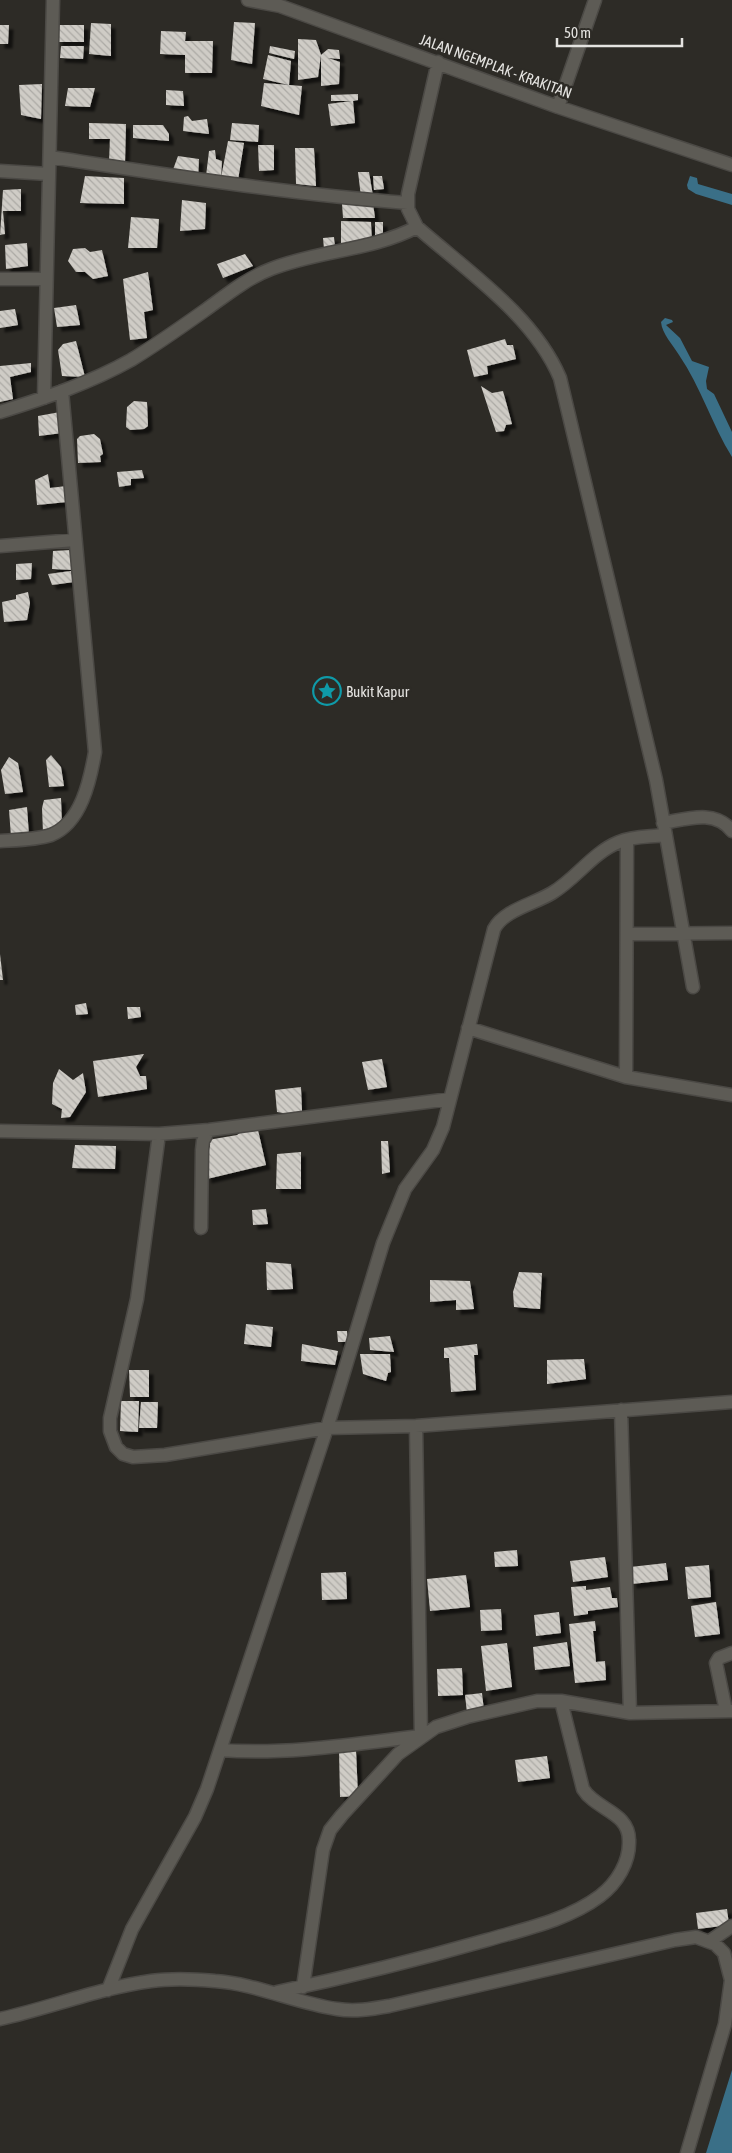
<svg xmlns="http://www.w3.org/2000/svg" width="732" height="2153" viewBox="0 0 732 2153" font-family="'Asap Condensed',sans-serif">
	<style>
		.water { fill: #3a6f87 }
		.building { fill: url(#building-back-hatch); filter: url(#shadow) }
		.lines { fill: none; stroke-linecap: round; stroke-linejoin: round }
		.minor-casing { stroke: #4b4945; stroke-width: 15 }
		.minor { stroke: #5d5b55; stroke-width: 12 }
		.labels { text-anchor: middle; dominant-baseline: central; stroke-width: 5; stroke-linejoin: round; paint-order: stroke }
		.street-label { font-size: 15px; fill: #e4e3e0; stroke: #2d2b26 }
		.poi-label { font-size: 15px; fill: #e4e3e0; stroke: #2d2b26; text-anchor: start }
	</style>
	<defs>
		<pattern id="building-back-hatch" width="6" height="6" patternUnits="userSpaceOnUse" patternTransform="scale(1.25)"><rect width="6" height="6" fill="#cfccc6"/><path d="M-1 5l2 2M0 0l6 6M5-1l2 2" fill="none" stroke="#acaaa5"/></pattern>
		<filter id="shadow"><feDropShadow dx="4.5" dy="4.5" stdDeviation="1" flood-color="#0009"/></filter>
	</defs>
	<rect width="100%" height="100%" fill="#2d2b26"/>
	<path class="water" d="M690,176L697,178L698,184L732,194V205L696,194L688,189L687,185Z
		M665,318L672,320L673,322L666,325L680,338L692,361L709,367L706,381L707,389L714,394L732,432V457C712,425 701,387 679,355C673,345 662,334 661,322Z
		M732,2070V2153H706Z"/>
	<path class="building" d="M234,22L255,23L252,64L231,60Z
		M91,23L111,24V56L89,54Z
		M0,25H9L8,44H0Z
		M58,25H84V42H58Z
		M161,31L186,32L185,41H213L212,73H185V55L160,54Z
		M298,39L316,40L321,55L318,77L298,80Z
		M61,46H84L83,59L60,58Z
		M270,46L295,51L294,59L269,53Z
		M328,49L339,50L340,59L328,58L340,62L339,84L321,86V55Z
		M268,55L291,61L289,85L263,79Z
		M264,83L302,86L299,115L261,106Z
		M42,84L41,119L21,115L19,85Z
		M68,88H95L90,107L65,106Z
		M166,90L183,91L184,106L166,105Z
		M358,94V100L353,101L355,123L331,126L328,104L352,101H331V95Z
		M188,116L192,121L207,119L209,134L183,131L184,117Z
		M89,123L126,124L125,162L109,161L110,139H89Z
		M232,123L259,125L258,142L230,140Z
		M133,125H163L169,134V141L133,138Z
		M228,141L244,143L238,180L221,178L206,176L209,151L215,150L216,159L222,161L221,178Z
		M258,145H274V170L259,171Z
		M295,148H314L316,186L296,184Z
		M178,156L199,159L198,179L171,175Z
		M358,172H369L373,196L361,197Z
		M85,176L124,178V204L80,203Z
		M373,176H382L384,189L374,190Z
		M21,189V211H3L5,234L0,235L3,190Z
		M182,200L206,203L205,229L180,231Z
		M373,203L375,218H343L342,204Z
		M131,217L159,219L157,248H128Z
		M341,221L371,222L372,243H341Z
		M375,222H383V239H375Z
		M334,237L335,247L324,249L323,238Z
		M27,243L28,266L6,269L5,245Z
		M85,248L90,252L102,250L108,276L93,279L85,272H76L68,261L73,249Z
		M245,254L253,266L223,278L217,264Z
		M148,272L153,310L144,312L147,338L130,340L123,279Z
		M76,305L80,325L57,327L54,308Z
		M15,309L18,325L0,328V311Z
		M505,339L507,345H513L516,359L487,366L488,374L474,377L467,350Z
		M76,341L85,377L62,376L58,350L63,344Z
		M31,363V372L10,377L13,399L0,402V366Z
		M481,386L492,393L503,391L512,424L506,425L504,431L496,432Z
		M134,401L147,402L148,426L144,429L130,430L126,427L127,407Z
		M60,412L62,433L39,436L38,416Z
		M94,434L100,439L103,454L100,456L101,462L78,463L77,439L80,436Z
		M142,470L144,478L131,479V485L119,487L117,472Z
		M48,474L50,488L66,486L67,502L37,505L35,480Z
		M71,550L73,570L52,569L53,551Z
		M32,563L31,579L16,580V564Z
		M71,571L74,582L52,585L48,574Z
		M28,592L30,603L27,620L4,622L2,602L16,599V595Z
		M51,755L61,767L64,786L49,787L46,760Z
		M9,757L18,763L23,792L5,794L1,770Z
		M61,798L62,826L43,833L42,808L44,800Z
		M27,807L29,836L11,837L9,810Z
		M0,954L3,980H0Z
		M86,1003L88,1014L76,1015L75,1005Z
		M127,1007H140L141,1017L128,1019Z
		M144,1054L136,1067L140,1076H146L147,1089L98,1097L93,1061Z
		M382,1059L387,1087L368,1090L362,1062Z
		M59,1069L73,1080L83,1073L86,1092L70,1117L61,1118L62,1109L52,1104L53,1083Z
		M301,1087L302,1111L296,1112L295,1115L284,1117L283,1113L277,1112L275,1090Z
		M244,1130H258L266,1165L207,1179L202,1150L210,1147L208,1140L237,1135Z
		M381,1141H388L390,1172L382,1174Z
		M75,1145L116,1146L115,1169L72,1168Z
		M301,1152V1189H276L277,1154Z
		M266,1209L268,1224L253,1225L252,1210Z
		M266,1262L291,1264L293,1289L267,1290Z
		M519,1272L542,1273L540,1309L514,1307L513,1292Z
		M430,1280L470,1281L474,1309L456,1310V1300L430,1302Z
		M246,1324L273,1327L271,1347L244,1344Z
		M337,1331H347L348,1342H338Z
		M390,1336L394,1352L370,1350L369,1338Z
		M302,1344L338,1351L335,1365L301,1361Z
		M477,1344L478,1355H474L476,1390L451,1392L449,1358H444V1348Z
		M360,1354H390L391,1372L388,1373L386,1381L363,1374Z
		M584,1359L586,1379L547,1384V1360Z
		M129,1370H149V1397H130Z
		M121,1401H139L138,1432L120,1431Z
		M141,1402H158L157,1428H139Z
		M517,1550L518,1566L495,1567L494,1552Z
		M605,1557L608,1577L573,1582L570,1561Z
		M666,1563L668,1580L632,1584L630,1567Z
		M709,1565L711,1597L688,1599L685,1567Z
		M346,1572L347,1599L322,1600L321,1573Z
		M466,1575L470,1607L430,1611L427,1579Z
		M586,1586V1590L610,1587L612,1598H617L618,1607L588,1611V1614L574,1616L571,1587Z
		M716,1602L720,1634L695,1637L691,1606Z
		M501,1609L502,1630L481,1631L480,1610Z
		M559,1612L561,1633L536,1636L534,1615Z
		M595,1621L596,1631H593L596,1662L605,1661L606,1680L575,1683L569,1624Z
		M567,1642L570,1666L535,1670L533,1647Z
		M507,1643L512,1687L486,1691L481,1646Z
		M462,1668L463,1695L438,1696L437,1669Z
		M482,1693L484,1711L467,1713L465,1695Z
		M339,1750H356L358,1796L340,1797Z
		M547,1756L550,1778L518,1782L515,1760Z
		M727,1909L729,1925L698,1929L696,1913Z"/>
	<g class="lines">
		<defs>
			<path id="minor" d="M248,0L280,6L558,107L732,165
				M438,62L408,194V209L417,227C467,271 534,316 560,378L656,780L693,987
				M558,107L595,0
				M50,157C169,175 288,194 408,203
				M0,171L49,174
				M0,279H45
				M44,398L53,0
				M0,412C45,398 90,383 131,360C156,345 180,328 204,311C225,296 247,278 271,269C319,250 371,251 417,227
				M0,546L75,540
				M663,823C687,819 715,809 732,831
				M0,841C16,840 35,840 51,835C81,823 90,781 95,752L62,391
				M627,934L732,933
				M468,1028L626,1077L732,1095
				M626,1077L627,840
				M0,1131L159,1134L209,1130L450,1099
				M159,1134L137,1299L110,1418V1431L116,1447L123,1454L133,1457L165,1455L327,1428L416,1426L732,1402
				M201,1228L202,1150L203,1141L209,1130
				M621,1410L630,1713
				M726,1711L716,1663L719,1658L732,1653
				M220,1750C288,1755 355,1744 421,1736L416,1426
				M710,1941L732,1926
				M303,1987L323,1850L330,1830L342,1815L398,1754L436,1727L467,1717L537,1701H561L630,1713L732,1711
				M108,1990L132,1929L195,1817L207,1789L327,1428L383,1243L405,1189L433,1150L443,1127L494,929C504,910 534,904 552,893C576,879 592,853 619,842C632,836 650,837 664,835
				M277,1992C348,1977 417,1960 487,1940C525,1929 568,1920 600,1896C617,1883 630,1862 629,1840C629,1812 596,1810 583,1789L561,1701
				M0,2019C50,2008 99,1988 151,1981C172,1978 194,1979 215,1981C257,1984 295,2003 337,2009C354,2012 372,2009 389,2006L675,1940L696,1937L715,1944L724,1953L731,1980L725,2024L687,2153"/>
		</defs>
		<use href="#minor" class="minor-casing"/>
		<use href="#minor" class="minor"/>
	</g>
	<defs>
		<symbol id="sight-ring" viewBox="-11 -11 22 22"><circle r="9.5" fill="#2d2b26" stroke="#0f9aa8" stroke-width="1.5"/><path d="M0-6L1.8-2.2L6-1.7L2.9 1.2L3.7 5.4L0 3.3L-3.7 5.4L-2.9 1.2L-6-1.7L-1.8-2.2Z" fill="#0f9aa8"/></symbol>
	</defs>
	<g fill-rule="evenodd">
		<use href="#sight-ring" x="311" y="675" width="32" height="32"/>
	</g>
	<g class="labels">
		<g class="street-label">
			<text transform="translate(496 66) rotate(20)">JALAN NGEMPLAK - KRAKITAN</text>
		</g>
		<g class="poi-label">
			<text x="346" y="691">Bukit Kapur</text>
		</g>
	</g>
	<path d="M557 38v8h125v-8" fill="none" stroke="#e4e3e0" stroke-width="2.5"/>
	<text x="564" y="38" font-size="15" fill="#e4e3e0" stroke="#2d2b26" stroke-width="4" paint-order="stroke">50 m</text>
</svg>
